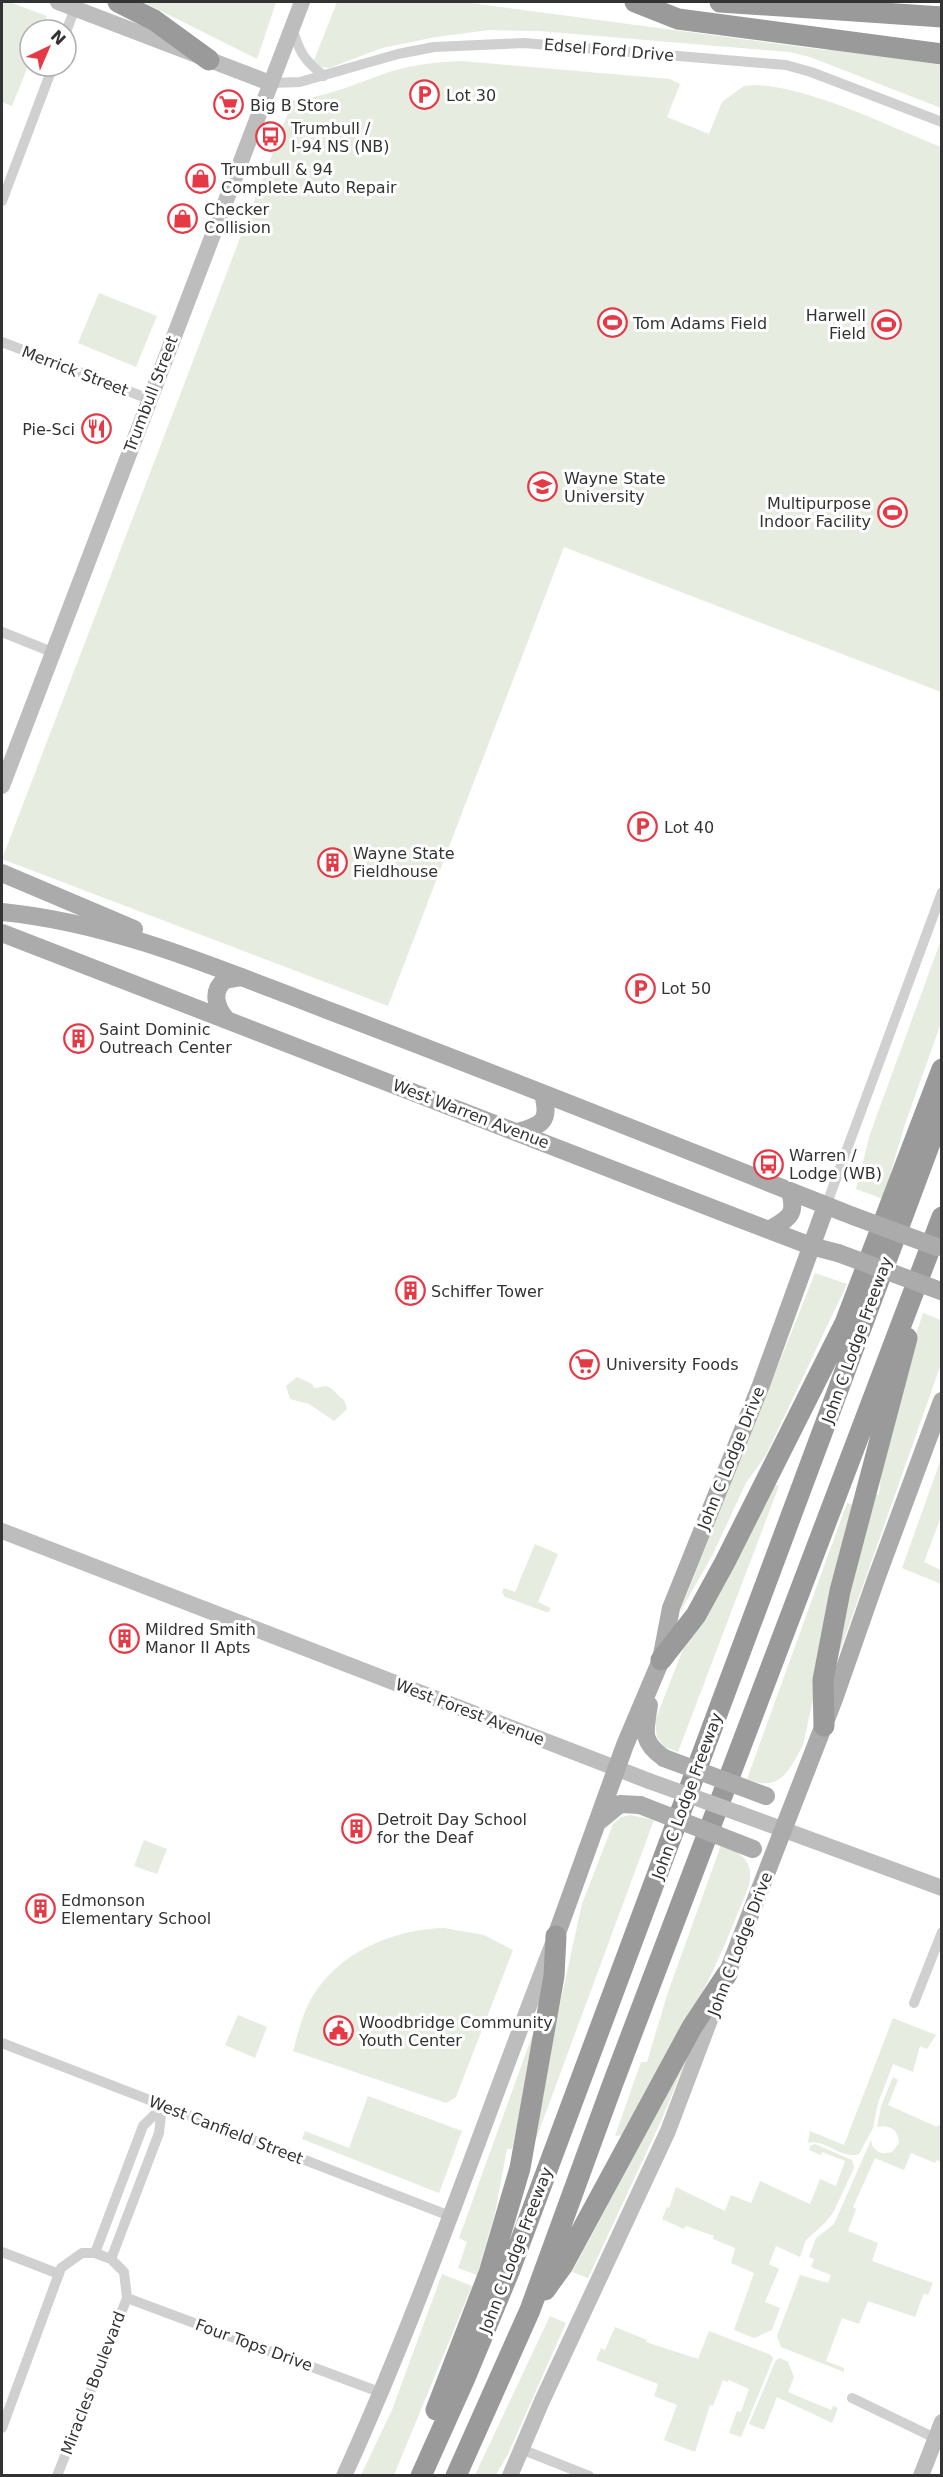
<svg xmlns="http://www.w3.org/2000/svg" width="943" height="2477" viewBox="0 0 943 2477" font-family="'DejaVu Sans',sans-serif">
	<style>
		.green { fill: #e6ecdf }
		.lines { fill: none; stroke-linecap: round; stroke-linejoin: round }
		.street { stroke: #d0d0d0; stroke-width: 10 }
		.secondary { stroke: #bdbdbd; stroke-width: 16 }
		.primary { stroke: #ababab; stroke-width: 18 }
		.highway { stroke: #9a9a9a; stroke-width: 21 }
		.secondary-bridge { stroke: #bdbdbd; stroke-width: 16 }
		.primary-bridge { stroke: #ababab; stroke-width: 18 }
		.labels { text-anchor: middle; dominant-baseline: central; stroke-width: 6; stroke-linejoin: round; paint-order: stroke }
		.street-label { font-size: 16px; fill: #333; stroke: #fff }
		.poi-label { font-size: 16px; fill: #333; stroke: #fff; text-anchor: start }
	</style>
	<rect width="100%" height="100%" fill="#fff"/>
	<path class="green" d="M2,2H9L47,16L42,30H30V61L12,106L2,102Z
		M143,2H276L257,59Z
		M337,2H463L824,50L836,49L941,65V108L810,57L789,52L539,31L489,30L436,37L382,48L329,68L321,67L314,60Z
		M461,61L670,79L680,84L667,117L709,134L722,102L744,86C794,79 892,128 941,147V692L564,547L388,1006L2,859L293,100C330,97 361,81 396,70C417,64 439,62 461,61Z
		M99,293L157,316L136,367L78,343Z
		M941,940V1023L905,1124L883,1199L856,1189L870,1134Z
		M815,1273L847,1284L766,1455L746,1483L713,1554L679,1614Z
		M923,1313L941,1320V1364L835,1665V1649L874,1493L879,1495L881,1476L913,1343Z
		M297,1377L312,1384L314,1388C317,1388 320,1387 324,1386C332,1385 337,1396 344,1400L347,1409L334,1421L309,1404L290,1399L286,1386Z
		M941,1459V1517L924,1562L941,1570V1584L902,1568Z
		M774,1484L779,1486L678,1752L665,1747L657,1738L655,1721L683,1649Z
		M847,1503L856,1506L803,1745C789,1771 780,1793 747,1779Z
		M535,1544L558,1554L538,1602L551,1608L549,1612H546L505,1597L502,1592L504,1588L515,1592Z
		M630,1815L654,1820L532,2150L528,2148L582,1904L613,1824L621,1817Z
		M144,1840L167,1849L157,1874L134,1866Z
		M721,1845C734,1850 748,1856 750,1871C752,1885 742,1902 737,1915C707,1992 665,2063 624,2135L615,2136L641,2062H647L667,1995Z
		M444,1928L484,1935L513,1950L456,2097L446,2103L293,2051C298,2033 302,2015 311,1999C337,1953 393,1929 444,1928Z
		M238,2015L267,2027L255,2058L225,2045Z
		M893,2018L936,2035L927,2049L920,2046L913,2072L893,2064L878,2103L873,2128L859,2154C843,2161 825,2138 808,2143L810,2131L844,2145Z
		M536,2025L538,2027L512,2149H507L495,2213L477,2275L458,2268L467,2242L459,2238Z
		M690,2051L661,2121L588,2278L572,2272Z
		M893,2077L898,2080L888,2105L937,2127L938,2125L941,2126V2162L937,2160L935,2163L911,2153L904,2170L875,2158L853,2207L856,2209L848,2231L878,2243L872,2261L933,2283L928,2295L924,2293L915,2317L868,2301L859,2324L842,2318L826,2361L844,2368V2372L781,2347L777,2336L800,2275L828,2283L831,2275L811,2267L814,2259L809,2257L816,2238L834,2224L871,2140C873,2152 881,2155 892,2152L899,2143C899,2130 889,2124 877,2127L881,2106Z
		M368,2096L462,2131L439,2193L302,2139L305,2131L349,2148Z
		M815,2144L852,2160L854,2168L834,2211L826,2222L806,2240L800,2257L776,2246L769,2264L779,2269L765,2302L780,2308L772,2330L754,2338L734,2330L754,2273L731,2263L735,2248L713,2239L714,2236L686,2226L684,2229L662,2219L667,2207L669,2208L676,2187L725,2211L731,2195L751,2203L760,2181L810,2204L820,2179L836,2186L845,2161L822,2152L821,2155L809,2150L810,2146Z
		M442,2274L472,2286L394,2475H361L392,2410Z
		M550,2316L566,2323L508,2454L496,2475H475Z
		M615,2327L647,2340L646,2342L698,2359L709,2331L771,2355L773,2359L741,2437L729,2433L737,2411L741,2412L749,2389L729,2380L727,2382L723,2380L713,2406L710,2405L695,2452L664,2440L677,2405L654,2396L658,2384L596,2360L601,2348L605,2350Z
		M780,2358L788,2362L794,2377L788,2392L831,2410L833,2406L838,2408L832,2423L777,2397L764,2430L749,2424L776,2360Z"/>
	<g class="lines">
		<path class="street" d="M292,27C299,52 304,60 324,76
			M66,32L75,8
			M270,83L300,82L398,54L434,47L524,43L786,65L811,72L942,122
			M2,201L53,66
			M2,342L149,399
			M2,632L52,652
			M826,1206L942,892
			M914,2003L942,1932
			M2,2043L450,2216
			M2,2252L59,2274
			M95,2253L143,2126L162,2107
			M111,2259L159,2133L162,2107
			M127,2298L382,2393
			M852,2398L939,2440
			M2,2428L61,2268L82,2253H95L111,2259L124,2272L127,2298L57,2476
			M521,2449L589,2476"/>
		<path class="secondary" d="M58,2L270,83
			M2,786L302,2
			M2,1531L649,1781
			M738,1813L942,1888
			M344,2476C423,2303 483,2123 552,1946
			M510,2476L542,2401L668,2131L719,1996
			M921,2476L942,2422"/>
		<path class="primary" d="M2,873L134,929
			M2,912C115,923 222,970 327,1010C503,1076 678,1147 853,1216
			M2,933L735,1217L811,1246L838,1253
			M226,1019C216,1007 211,991 225,980L242,977
			M518,1132C543,1125 550,1121 543,1094
			M769,1230C788,1218 797,1216 790,1192
			M649,1705C645,1731 640,1741 664,1758
			M598,1822L620,1804L640,1805
			M556,1936L625,1745L661,1660L671,1608L761,1385L826,1206
			M727,1974L834,1699L876,1579L942,1401"/>
		<path class="highway" d="M118,2L154,20L209,60
			M635,2L678,19L942,54
			M720,2L942,17
			M661,1660L696,1615L725,1562L845,1323L942,1069
			M824,1726L823,1680L840,1591L907,1338
			M545,2290L563,2265L692,2027L727,1974
			M436,2410L489,2273L520,2168L554,1976L556,1936
			M421,2476L465,2378L509,2272L942,1111
			M456,2476L530,2310L613,2083L942,1217"/>
		<path class="secondary-bridge" d="M649,1781L738,1813"/>
		<path class="primary-bridge" d="M853,1216L937,1247
			M838,1253L941,1291
			M664,1758L766,1796
			M640,1805L753,1849"/>
	</g>
	<defs>
		<symbol id="parking-ring" viewBox="-11 -11 22 22"><circle r="9.5" fill="#fff" stroke="#e63946" stroke-width="1.5"/><path d="M-3.5-5.5H1a3.5 3.5 0 0 1 0 7H-1V5.5H-3.5ZM-1-3.4V-.6H.8a1.4 1.4 0 0 0 0-2.8Z" fill="#e63946"/></symbol>
		<symbol id="supermarket-ring" viewBox="-11 -11 22 22"><circle r="9.5" fill="#fff" stroke="#e63946" stroke-width="1.5"/><path d="M-6-5.5h2.5l.6 2H6L4.5 2H-2.5L-4.4-4H-6ZM-1.5 3.2a1.3 1.3 0 1 0 .1 0ZM3 3.2a1.3 1.3 0 1 0 .1 0Z" fill="#e63946"/></symbol>
		<symbol id="bus-ring" viewBox="-11 -11 22 22"><circle r="9.5" fill="#fff" stroke="#e63946" stroke-width="1.5"/><path d="M-5-6H5V4H4V6H2V4H-2V6H-4V4H-5ZM-3.5-4V0h7V-4ZM-3.5 1.2v1.5H-2V1.2ZM2 1.2v1.5H3.5V1.2Z" fill="#e63946"/></symbol>
		<symbol id="shop-ring" viewBox="-11 -11 22 22"><circle r="9.5" fill="#fff" stroke="#e63946" stroke-width="1.5"/><path d="M-5-2.5h2.3a2.7 3.5 0 0 1 5.4 0H5L5.5 6h-11ZM-1.5-2.5h3a1.5 2.3 0 0 0-3 0Z" fill="#e63946"/></symbol>
		<symbol id="stadium-ring" viewBox="-11 -11 22 22"><circle r="9.5" fill="#fff" stroke="#e63946" stroke-width="1.5"/><path d="M0-5a6.5 5 0 1 0 0 10a6.5 5 0 1 0 0-10ZM-3.5-1.8h7v3.6h-7Z" fill="#e63946"/></symbol>
		<symbol id="restaurant-ring" viewBox="-11 -11 22 22"><circle r="9.5" fill="#fff" stroke="#e63946" stroke-width="1.5"/><path d="M-5-6h1v4h1v-4h1v4h1v-4h1v5L-1.5 .5V6h-2V.5L-5-1ZM5-6V6H3V1.5H1.5Q1.5-4 5-6Z" fill="#e63946"/></symbol>
		<symbol id="university-ring" viewBox="-11 -11 22 22"><circle r="9.5" fill="#fff" stroke="#e63946" stroke-width="1.5"/><path d="M0-5L7-2L0 1L-7-2ZM-4 1L0 2.5L4 1V4Q0 6-4 4Z" fill="#e63946"/></symbol>
		<symbol id="building-ring" viewBox="-11 -11 22 22"><circle r="9.5" fill="#fff" stroke="#e63946" stroke-width="1.5"/><path d="M-4-6H4V6H1V3H-1V6H-4ZM-2.5-4.3h1.7v1.8h-1.7ZM.8-4.3h1.7v1.8H.8ZM-2.5-1h1.7V.8h-1.7ZM.8-1h1.7V.8H.8Z" fill="#e63946"/></symbol>
		<symbol id="civic-ring" viewBox="-11 -11 22 22"><circle r="9.5" fill="#fff" stroke="#e63946" stroke-width="1.5"/><path d="M-.6-6.5H3V-4.5H.6V-3L4-1V1h2V6H-6V1h2V-1L-.6-3ZM-1.2 2.5V6h2.4V2.5Z" fill="#e63946"/></symbol>
	</defs>
	<g fill-rule="evenodd">
		<use href="#parking-ring" x="408" y="78" width="33" height="33"/>
		<use href="#supermarket-ring" x="212" y="88" width="33" height="33"/>
		<use href="#bus-ring" x="254" y="120" width="33" height="33"/>
		<use href="#shop-ring" x="184" y="162" width="33" height="33"/>
		<use href="#shop-ring" x="166" y="202" width="33" height="33"/>
		<use href="#stadium-ring" x="596" y="306" width="33" height="33"/>
		<use href="#stadium-ring" x="870" y="308" width="33" height="33"/>
		<use href="#restaurant-ring" x="80" y="412" width="33" height="33"/>
		<use href="#university-ring" x="526" y="470" width="33" height="33"/>
		<use href="#stadium-ring" x="876" y="496" width="33" height="33"/>
		<use href="#parking-ring" x="626" y="810" width="33" height="33"/>
		<use href="#building-ring" x="316" y="846" width="33" height="33"/>
		<use href="#parking-ring" x="624" y="972" width="33" height="33"/>
		<use href="#building-ring" x="62" y="1022" width="33" height="33"/>
		<use href="#bus-ring" x="752" y="1148" width="33" height="33"/>
		<use href="#building-ring" x="394" y="1274" width="33" height="33"/>
		<use href="#supermarket-ring" x="568" y="1348" width="33" height="33"/>
		<use href="#building-ring" x="108" y="1622" width="33" height="33"/>
		<use href="#building-ring" x="340" y="1812" width="33" height="33"/>
		<use href="#building-ring" x="24" y="1892" width="33" height="33"/>
		<use href="#civic-ring" x="322" y="2014" width="33" height="33"/>
	</g>
	<g class="labels">
		<g class="street-label">
			<text transform="translate(609 50) rotate(5)">Edsel Ford Drive</text>
			<text transform="translate(75 371) rotate(21)">Merrick Street</text>
			<text transform="translate(151 394) rotate(-69)">Trumbull Street</text>
			<text transform="translate(471 1114) rotate(21)">West Warren Avenue</text>
			<text transform="translate(857 1340) rotate(-70)">John C Lodge Freeway</text>
			<text transform="translate(731 1458) rotate(-68)">John C Lodge Drive</text>
			<text transform="translate(470 1712) rotate(21)">West Forest Avenue</text>
			<text transform="translate(687 1796) rotate(-70)">John C Lodge Freeway</text>
			<text transform="translate(740 1944) rotate(-69)">John C Lodge Drive</text>
			<text transform="translate(226 2130) rotate(21)">West Canfield Street</text>
			<text transform="translate(516 2250) rotate(-69)">John C Lodge Freeway</text>
			<text transform="translate(254 2345) rotate(20)">Four Tops Drive</text>
			<text transform="translate(93 2383) rotate(-69)">Miracles Boulevard</text>
		</g>
		<g class="poi-label">
			<text x="446" y="95">Lot 30</text>
			<text x="250" y="105">Big B Store</text>
			<text x="291" y="128">Trumbull /<tspan x="291" dy="18">I-94 NS (NB)</tspan></text>
			<text x="221" y="169">Trumbull &amp; 94<tspan x="221" dy="18">Complete Auto Repair</tspan></text>
			<text x="204" y="209">Checker<tspan x="204" dy="18">Collision</tspan></text>
			<text x="866" y="315" text-anchor="end">Harwell<tspan x="866" dy="18">Field</tspan></text>
			<text x="633" y="323">Tom Adams Field</text>
			<text x="75" y="429" text-anchor="end">Pie-Sci</text>
			<text x="564" y="478">Wayne State<tspan x="564" dy="18">University</tspan></text>
			<text x="871" y="503" text-anchor="end">Multipurpose<tspan x="871" dy="18">Indoor Facility</tspan></text>
			<text x="664" y="827">Lot 40</text>
			<text x="353" y="853">Wayne State<tspan x="353" dy="18">Fieldhouse</tspan></text>
			<text x="661" y="988">Lot 50</text>
			<text x="99" y="1029">Saint Dominic<tspan x="99" dy="18">Outreach Center</tspan></text>
			<text x="789" y="1155">Warren /<tspan x="789" dy="18">Lodge (WB)</tspan></text>
			<text x="431" y="1291">Schiffer Tower</text>
			<text x="606" y="1364">University Foods</text>
			<text x="145" y="1629">Mildred Smith<tspan x="145" dy="18">Manor II Apts</tspan></text>
			<text x="377" y="1819">Detroit Day School<tspan x="377" dy="18">for the Deaf</tspan></text>
			<text x="61" y="1900">Edmonson<tspan x="61" dy="18">Elementary School</tspan></text>
			<text x="359" y="2022">Woodbridge Community<tspan x="359" dy="18">Youth Center</tspan></text>
		</g>
	</g>
	<rect width="943" height="2477" fill="none" stroke="#333333" stroke-width="6"/>
	<g transform="translate(48 48) rotate(44)"><circle r="28" fill="#ffffff" stroke="#adadad" stroke-width="1.5"/>
	<path d="M0-4.5L10 22L0 15L-10 22Z" fill="#e63946"/>
	<text y="-9" font-size="16" font-weight="bold" text-anchor="middle" fill="#333333">N</text>
	</g>
</svg>
